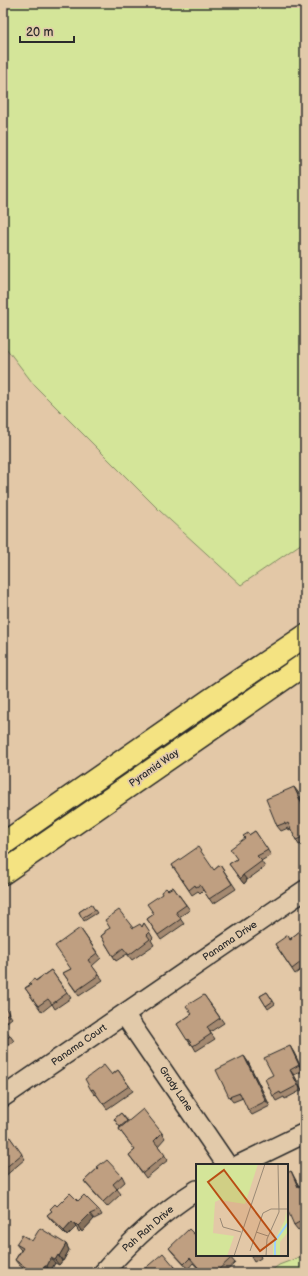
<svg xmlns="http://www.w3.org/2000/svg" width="308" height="1276" viewBox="0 0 308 1276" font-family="'Balsamiq Sans',sans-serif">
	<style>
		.green { fill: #d4e599; stroke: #808862 }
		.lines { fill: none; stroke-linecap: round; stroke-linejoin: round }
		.minor-casing { stroke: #2b2b2b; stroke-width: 22 }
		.major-casing { stroke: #2b2b2b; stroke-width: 25 }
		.minor { stroke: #e2caaa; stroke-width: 19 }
		.major { stroke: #f4e382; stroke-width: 22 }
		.wall { fill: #a4896f; stroke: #2b2b2b }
		.shaded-wall { fill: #866f5a; stroke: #2b2b2b }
		.building { fill: #bf9f81; stroke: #2b2b2b }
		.labels { text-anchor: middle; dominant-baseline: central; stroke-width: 3.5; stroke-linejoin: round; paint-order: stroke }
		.street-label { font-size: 10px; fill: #2b2b2b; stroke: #e2caaa }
		.inset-river { fill: none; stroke: #9ecffb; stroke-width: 2 }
		.inset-road { fill: none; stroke: #998975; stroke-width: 1 }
		.view { fill: #b94e14; fill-opacity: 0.15; stroke: #b94e14; stroke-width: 2 }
		.inset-edge { fill: none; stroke: #2b2b2b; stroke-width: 2 }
	</style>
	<rect width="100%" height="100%" fill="#e3c8a7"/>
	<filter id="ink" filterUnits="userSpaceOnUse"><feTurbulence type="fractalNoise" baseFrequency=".025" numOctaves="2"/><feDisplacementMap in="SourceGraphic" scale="8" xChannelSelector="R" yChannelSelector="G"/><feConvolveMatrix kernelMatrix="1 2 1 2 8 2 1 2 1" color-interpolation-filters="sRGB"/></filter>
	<g filter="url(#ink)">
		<path class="green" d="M3,3H305V541L241,585L160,511L35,386L3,344Z
			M305,1255V1273H268L279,1265Z"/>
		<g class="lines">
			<defs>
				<path id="minor" d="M124,1014L227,1165
					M3,1097L305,890
					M239,1165L305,1133
					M103,1273C130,1242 162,1212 197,1190"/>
				<path id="major" d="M3,844L210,700L305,636
					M3,873L305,664"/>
			</defs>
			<use href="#minor" class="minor-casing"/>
			<use href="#major" class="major-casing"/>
			<use href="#minor" class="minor"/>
			<use href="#major" class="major"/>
		</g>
		<path class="wall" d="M298,792L305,808V843L299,845L296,840L291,829L289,830L288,828L281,831L277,826Z
			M255,831L271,855L261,861L265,867L247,880L244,884L229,864L237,859L249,835Z
			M172,865L214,870L220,865L236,889L213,904L203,890L200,893L198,891L192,895Z
			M173,887L190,910L179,917L184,924L161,940L147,919L154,914L168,890Z
			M91,904L97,913L84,921L79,912Z
			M144,923L153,938L151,940L154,945L132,960L127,954L116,961L101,936L105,933L142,927Z
			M305,927V967L295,974L275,944L290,939Z
			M80,928L101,958L92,966L103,980L79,996L63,973L71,969Z
			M51,970L71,998L55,1009L52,1004L42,1012L25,988Z
			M267,992L275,1004L268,1009L260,996Z
			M204,995L224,1023L210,1032L215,1039L196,1051L192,1044L191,1045L177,1024L192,1014Z
			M3,1005L12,1018L3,1025Z
			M3,1026L14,1041L3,1048Z
			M293,1051L303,1071L294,1075L302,1090L285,1099L284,1097L276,1101L273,1096Z
			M244,1056L248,1062L270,1106L252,1115L248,1110L243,1098L233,1102L229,1097Z
			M118,1070L133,1091L107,1109L96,1094L95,1095L91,1090Z
			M121,1113L128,1121L162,1133L165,1138L158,1146L168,1160L146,1178L129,1155L135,1150L119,1129L120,1127L114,1119Z
			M4,1129L25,1159L3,1178V1130Z
			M102,1164L122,1176L125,1182L117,1189L121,1194L107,1207L88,1186L84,1181L97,1169L96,1167Z
			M291,1171L294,1177L299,1186L302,1185L303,1187L305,1186V1226L298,1230L294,1225Z
			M78,1201L99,1210L102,1215L94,1219L82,1232L81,1230L79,1232L76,1227L67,1236L51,1220L47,1215L52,1211L50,1209Z
			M16,1244H66L69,1250L63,1261H62L59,1265L55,1263L50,1272L49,1271L47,1273H30L19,1265L15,1260L21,1250L20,1249Z
			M169,1248L197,1255L231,1258L235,1263L224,1273H202L193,1263L188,1269L173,1253Z
			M250,1255H260L261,1258L254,1262Z
			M175,1267L179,1272L178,1273H144Z"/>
		<path class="shaded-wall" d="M294,787L298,792L305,808V811Z
			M243,875L247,880L244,884L240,879Z
			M290,1046L293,1051L303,1071L299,1065Z
			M244,1056L248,1062L270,1106L266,1101Z
			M290,1070L294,1075L302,1090L298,1085Z
			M291,1171L294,1177L302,1192L298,1187Z
			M90,1214L94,1219L82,1232L78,1226Z
			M72,1222L76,1227L67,1236L64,1231Z
			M66,1244L69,1250L63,1261L59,1256Z
			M58,1255L62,1261L59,1265L55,1260Z
			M51,1258L55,1263L50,1272L47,1266Z
			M45,1266L49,1271L47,1273H40Z"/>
		<path class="building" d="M294,787L305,811V836L296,840L288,823L285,825V823L277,826L266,799Z
			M255,831L268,850L257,856L262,861L243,875L240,879L229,864L237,859L230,849L245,838L243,836L248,833L249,835Z
			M198,847L214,870L220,865L232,884L209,899L200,885L196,887L195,885L189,890L172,865Z
			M173,887L186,905L176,912L181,919L158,935L147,919L154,914L147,904L162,894L161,892L166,888L168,890Z
			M91,904L95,910L82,918L79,912Z
			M119,910L133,928L140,924L142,927L144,923L150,932L147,935L150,939L129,955L123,948L113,956L101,936L105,933V931L110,928L105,920Z
			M305,927V959L292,969L275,944L288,935L290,940L292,939L291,938Z
			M80,928L97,953L88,960L99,975L76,991L63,973L71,969L55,946Z
			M51,970L67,993L52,1004L48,999L38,1006L25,988L31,985L29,983L34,979L36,981Z
			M267,992L273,1001L266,1006L260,996Z
			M204,995L220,1018L207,1027L211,1034L193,1046L188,1039L187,1040L177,1024L192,1014L186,1006Z
			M3,1005L9,1013L3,1017Z
			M3,1026L10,1036L3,1041Z
			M305,1027V1035L302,1029Z
			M290,1046L299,1065L290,1070L298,1085L281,1094L280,1092L273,1096L265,1079L273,1075L264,1058Z
			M244,1056L266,1101L248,1110L240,1093L229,1097L216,1070Z
			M104,1065L112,1075L118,1070L129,1086L103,1104L93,1089L91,1090L85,1079Z
			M143,1109L162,1133L154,1141L165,1155L143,1173L129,1155L135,1150L119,1129Z
			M121,1113L127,1121L120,1127L114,1119Z
			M4,1129L22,1154L3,1170V1130Z
			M107,1160L122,1176L113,1184L117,1189L103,1202L84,1181L98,1168L96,1167L101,1163L102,1164Z
			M291,1171L298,1187L302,1185L303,1187L305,1186V1219L294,1225L287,1209V1173Z
			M70,1193L78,1201L84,1195L99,1210L90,1214L78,1226L77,1225L76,1226L72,1222L64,1231L47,1215L52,1211L50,1209L55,1204L57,1206Z
			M40,1228L66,1244L59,1256L58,1255L55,1260L51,1258L47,1266H45L40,1273H34L15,1260L23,1248L16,1244L22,1235L32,1241Z
			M189,1229L197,1237V1255H229L231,1258L215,1273H203L190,1258L184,1264L169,1248Z
			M163,1253L175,1267L173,1269L176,1273H144L142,1271Z"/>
	</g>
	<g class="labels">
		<g class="street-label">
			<text transform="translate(154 768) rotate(-35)">Pyramid Way</text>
			<text transform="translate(230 941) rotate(-34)">Panama Drive</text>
			<text transform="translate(79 1045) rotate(-35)">Panama Court</text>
			<text transform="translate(176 1089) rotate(56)">Grady Lane</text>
			<text transform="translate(148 1229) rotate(-41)">Pah Rah Drive</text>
		</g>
	</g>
	<g transform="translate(196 1164)">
		<rect width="92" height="92" fill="#e3c8a7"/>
		<path d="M0,0H62L49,40L23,36L19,38L17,69L38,72L31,92H0ZM90,47L92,68L84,78V92H77V79L89,56Z" fill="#d4e599"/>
		<path class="inset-river" d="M79,92V77L92,59"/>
		<path class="inset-road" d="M24,54L27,63L45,68M60,68L72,72M54,87L67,49L75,45H92M38,92L69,0M70,92L71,75L83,48L82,0"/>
		<path class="view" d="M28,6L80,75L64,87L12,18Z"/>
		<rect width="92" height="92" class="inset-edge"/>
	</g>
	<rect width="308" height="1276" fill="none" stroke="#e2caaa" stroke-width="16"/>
	<rect x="8" y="8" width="292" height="1260" fill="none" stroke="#2b2b2b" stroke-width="1.5" filter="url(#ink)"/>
	<path d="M20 36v6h54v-6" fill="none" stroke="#2b2b2b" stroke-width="2"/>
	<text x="26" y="36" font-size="12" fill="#2b2b2b" stroke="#e2caaa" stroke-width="3" paint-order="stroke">20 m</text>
</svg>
